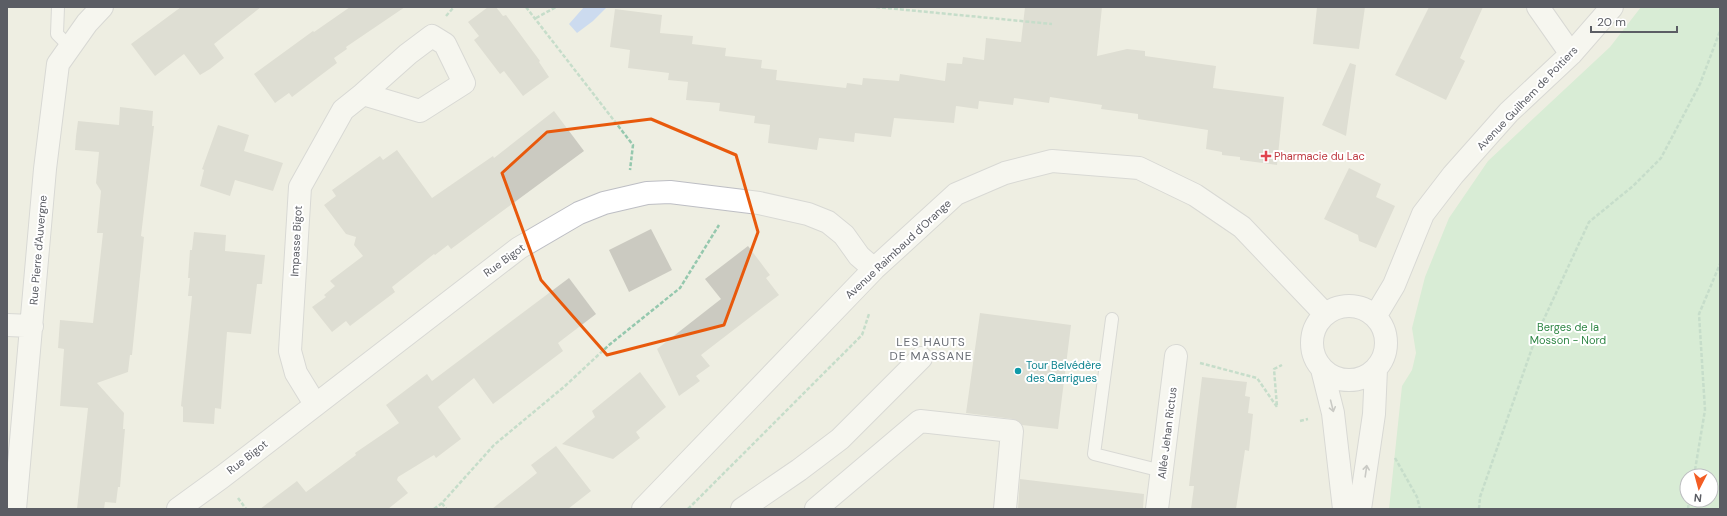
<svg xmlns="http://www.w3.org/2000/svg" width="1727" height="516" viewBox="0 0 1727 516" font-family="'DM Sans',sans-serif">
	<style>
		.green { fill: #bde8c5; fill-rule: evenodd }
		.water { fill: #a2c4ff }
		.building { fill: #cbcac1 }
		.lines { fill: none; stroke-linecap: round; stroke-linejoin: round }
		.lane-casing { stroke: #bdbec4; stroke-width: 14 }
		.street-casing { stroke: #bdbec4; stroke-width: 24 }
		.path { stroke: #95c8ae; stroke-width: 2.5; stroke-dasharray: 4 2; stroke-linecap: butt }
		.lane { stroke: #fff; stroke-width: 12 }
		.street { stroke: #fff; stroke-width: 22 }
		.oneway { stroke: #9d9ea2 }
		.marked { fill: none; stroke: #e8590c; stroke-width: 3; stroke-linejoin: round }
		.health-dot { fill: #e0444e; stroke: #fff; stroke-width: 1.5 }
		.culture-dot { fill: #0f9aa8; stroke: #fff; stroke-width: 1.5 }
		.labels { text-anchor: middle; dominant-baseline: central; stroke-width: 4; stroke-linejoin: round; paint-order: stroke }
		.street-label { font-size: 11px; fill: #5b5d64; stroke: #fff }
		.health-label { font-size: 11px; fill: #be3a42; stroke: #fff; text-anchor: start }
		.park-label { font-size: 11px; fill: #2f8645; stroke: #fff }
		.culture-label { font-size: 11px; fill: #0d838f; stroke: #fff; text-anchor: start }
		.neighbourhood-label { font-size: 12px; letter-spacing: 1px; fill: #6b6f76; stroke: #fff }
	</style>
	<rect width="100%" height="100%" fill="#eeeee2"/>
	<path class="green" d="M1641,7H1720V509H1389L1402,386L1412,370L1416,353L1412,328L1425,277L1449,218L1488,161L1610,47ZM1687,476H1711V500H1687Z"/>
	<path class="water" d="M584,7L606,8L593,21L577,33L569,24Z"/>
	<path class="building" d="M181,7H261L214,44L224,58L210,69L200,75L184,54L155,76L131,44Z
		M350,7H405L346,47L347,49L334,58L337,63L292,97L289,93L275,103L254,74L313,31L314,32Z
		M488,7H496L503,16L506,15L540,61L539,62L549,77L523,96L504,71L500,74L474,40L479,36L468,22Z
		M1025,7H1102L1097,56L1127,49L1145,51V56L1216,66L1213,88L1284,97L1277,165L1240,160V157L1222,155V152L1206,149L1208,130L1138,119V114L1101,109L1102,105L1050,97L1049,103L1014,98L1013,105L979,101L978,109L956,106L954,123L894,118L891,137L855,133L854,142L819,138L817,150L768,143L770,125L754,123L755,116L719,111L720,103L686,100L688,82L668,80L669,73L628,68L630,50L610,47L615,9L662,15L660,33L693,36L692,44L726,48L725,56L762,60L761,68L777,70L776,80L846,88L847,83L862,85L863,78L899,81L900,74L945,81L947,63L962,64L963,57L984,60L986,38L1021,42Z
		M1317,7H1365L1359,49L1313,44Z
		M1429,7H1483L1460,58L1465,61L1446,100L1395,75Z
		M1350,63L1356,65L1346,136L1322,125Z
		M120,107L153,111L152,126H154L141,236L144,237L132,355H130L128,372L97,383L124,413L123,429H125L120,487H118L116,503L105,502L104,509H77L88,408L60,406L64,349L58,348L60,320L93,323L103,233H97L101,191L96,183L99,152L75,150L76,136L78,121L119,125Z
		M554,111L584,151L451,249L448,245L435,255L434,254L392,287L395,292L350,326L346,321L332,332L312,307L326,297L324,295L335,286L330,281L363,256L354,245L356,237L346,234L324,205L336,196L332,190L380,156L383,160L397,150L432,198L493,156L494,158Z
		M218,125L249,135L244,151L283,163L273,191L235,180L230,196L200,186L204,170L202,169Z
		M1349,168L1381,184L1376,197L1395,206L1376,248L1359,241L1358,235L1324,219Z
		M651,229L672,270L629,292L609,250Z
		M194,232L226,235L225,251L265,255L262,284H257L251,334L227,332L221,409L215,408L214,424L183,422V407L181,406L192,296H188L190,278H188L190,250H192Z
		M748,246L770,275L766,278L779,295L701,355L710,366L696,376L700,381L679,396L657,349L721,299L705,279Z
		M569,278L596,314L558,343L563,351L493,404L474,378L438,407L461,439L436,458L434,455L398,477L397,480L408,493L388,509H260L297,481L306,492L356,455L355,453L399,423L386,405L427,374L432,381Z
		M980,313L1071,325L1058,429L1022,425L1013,419L966,413Z
		M640,372L666,407L636,432L640,438L613,459L562,444L595,417L592,411Z
		M1202,377L1247,382L1245,396L1250,397L1248,413L1253,414L1249,451L1245,450L1236,509H1191L1194,486H1189Z
		M556,446L591,491L568,509H492L537,473L531,465Z
		M1020,479L1144,494L1143,509H1018Z"/>
	<g class="lines">
		<defs>
			<path id="lane" d="M58,7L57,34L69,46
				M1112,319L1094,454L1162,471"/>
			<path id="street" d="M1538,7L1571,54
				M1312 343a37 37 0 1 1 74 0a37 37 0 1 1-74 0Z
				M1376,315L1394,285L1423,214L1453,175L1509,112L1571,54L1612,7
				M7,325L32,326
				M1322,369L1333,413L1344,509
				M315,404L296,373L290,351L300,187L343,110L363,94L420,111L464,83L445,44L432,36L408,54L363,94
				M15,509L45,169L58,64L87,23L102,7
				M178,509L222,477L519,248L579,213L604,203L647,193L670,192L759,203L808,214L828,222L844,235L859,256L874,269
				M643,509L874,269L956,194L1005,173L1052,161L1139,168L1195,195L1242,227L1325,314
				M742,509L799,470L840,439L921,358
				M816,509L920,421L1012,431L1005,509
				M1157,509L1176,356
				M1360,509L1374,414L1376,369"/>
		</defs>
		<use href="#lane" class="lane-casing"/>
		<use href="#street" class="street-casing"/>
		<path class="path" d="M526,7L633,145L630,170
			M876,7L1052,24
			M446,16L454,7
			M536,18L556,7
			M1305,333L1312,342
			M1200,363L1257,378L1277,407L1274,369L1282,365
			M1300,421L1308,419
			M1395,458L1417,497L1420,509
			M1694,476L1705,410L1699,314L1720,264
			M238,498L246,509
			M442,503L446,509
			M434,509L442,503L494,445L565,386L609,345L680,288L719,225
			M688,509L862,335L869,314
			M1479,509L1480,497L1537,334L1589,222L1633,186L1661,158L1700,84L1720,31
			M1688,509L1689,500"/>
		<use href="#lane" class="lane"/>
		<use href="#street" class="street"/>
	</g>
	<defs><path id="oneway-shaft" d="M-6 0H5M1.5-3L5.5 0L1.5 3" fill="none" stroke-width="1.6" stroke-linecap="round" stroke-linejoin="round"/></defs>
	<g class="oneway">
		<use href="#oneway-shaft" transform="translate(1332 406) rotate(76)"/>
		<use href="#oneway-shaft" transform="translate(1366 471) rotate(-82)"/>
	</g>
	<path d="M0 0H1727V516H0ZM651,119L736,155L758,232L724,325L607,355L541,280L502,173L547,132Z" fill="#eeeee2" fill-opacity=".55" fill-rule="evenodd"/>
	<path class="marked" d="M651,119L736,155L758,232L724,325L607,355L541,280L502,173L547,132Z"/>
	<path class="health-dot" d="M1264 150h4v4h4v4h-4v4h-4v-4h-4v-4h4z"/>
	<circle class="culture-dot" cx="1018" cy="371" r="4"/>
	<g class="labels">
		<g class="street-label">
			<text transform="translate(1527 98) rotate(-46)">Avenue Guilhem de Poitiers</text>
			<text transform="translate(296 241) rotate(-87)">Impasse Bigot</text>
			<text transform="translate(898 249) rotate(-43)">Avenue Raimbaud d'Orange</text>
			<text transform="translate(38 250) rotate(-85)">Rue Pierre d'Auvergne</text>
			<text transform="translate(504 260) rotate(-36)">Rue Bigot</text>
			<text transform="translate(1167 433) rotate(-83)">Allée Jehan Rictus</text>
			<text transform="translate(247 457) rotate(-38)">Rue Bigot</text>
		</g>
		<g class="health-label">
			<text x="1274" y="156">Pharmacie du Lac</text>
		</g>
		<g class="park-label">
			<text x="1568" y="327">Berges de la<tspan x="1568" dy="13">Mosson - Nord</tspan></text>
		</g>
		<g class="culture-label">
			<text x="1026" y="365">Tour Belvédère<tspan x="1026" dy="13">des Garrigues</tspan></text>
		</g>
		<g class="neighbourhood-label">
			<text x="931" y="342">LES HAUTS<tspan x="931" dy="14">DE MASSANE</tspan></text>
		</g>
	</g>
	<rect width="1727" height="516" fill="none" stroke="#5b5d64" stroke-width="16"/>
	<g transform="translate(1699 488) rotate(186)"><circle r="19" fill="#ffffff" stroke="#bdbec1"/>
	<path d="M0-3L7 15L0 10L-7 15Z" fill="#f35d24"/>
	<text y="-6" font-size="11" font-weight="bold" text-anchor="middle" fill="#5b5d64">N</text>
	</g>
	<path d="M1591 26v6h86v-6" fill="none" stroke="#5b5d64" stroke-width="2"/>
	<text x="1597" y="26" font-size="12" fill="#5b5d64" stroke="#ffffff" stroke-width="3" paint-order="stroke">20 m</text>
</svg>
